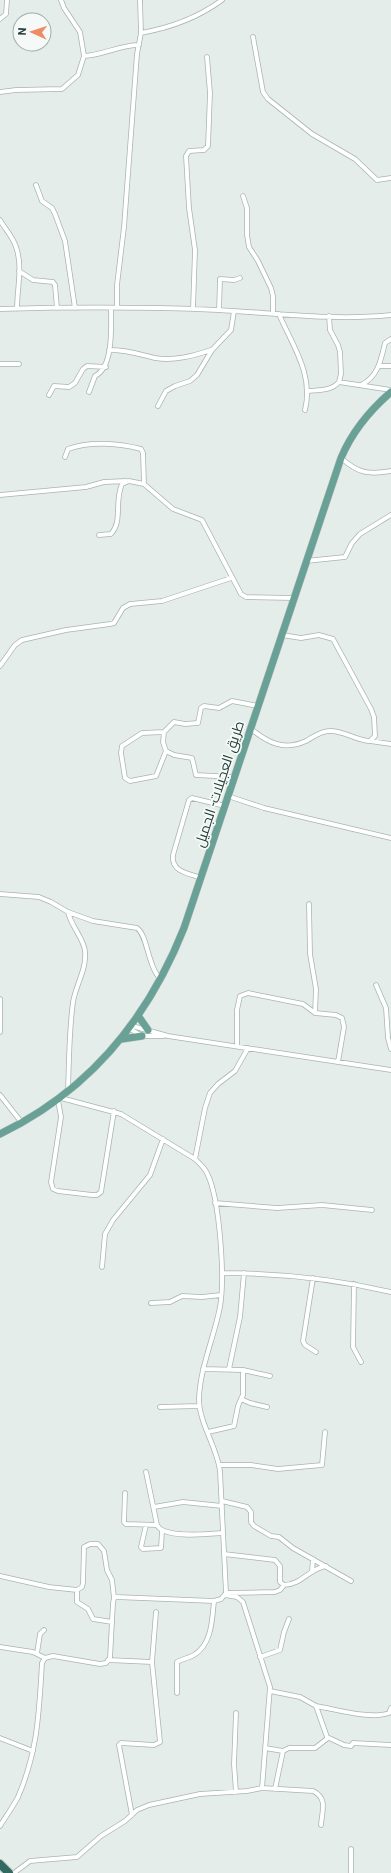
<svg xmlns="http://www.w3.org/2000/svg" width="391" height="1873" viewBox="0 0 391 1873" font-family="Roboto,Cairo,sans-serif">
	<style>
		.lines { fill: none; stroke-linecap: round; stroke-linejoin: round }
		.street-casing { stroke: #a7b5b1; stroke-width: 5.5 }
		.primary-casing { stroke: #c2c9c8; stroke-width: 8 }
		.highway-casing { stroke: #c2c9c8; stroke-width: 10 }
		.street { stroke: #fff; stroke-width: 4 }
		.primary { stroke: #6aa196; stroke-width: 7 }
		.highway { stroke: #306a61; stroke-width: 8 }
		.labels { text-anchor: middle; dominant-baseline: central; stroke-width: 3.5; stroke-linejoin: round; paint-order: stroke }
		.street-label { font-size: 14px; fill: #243f39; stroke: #f5faf8 }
	</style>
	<rect width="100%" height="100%" fill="#e4edea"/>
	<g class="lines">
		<defs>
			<path id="street" d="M61,0L64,8L80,32L84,56C103,55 120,45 139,45
				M140,0L141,33
				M0,19L6,14L7,0
				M253,37L263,92L268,99L312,134L355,159L377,180L391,178
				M0,92L16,90L62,89L78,75L84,56
				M36,185L42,201L52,208L55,214L65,241L75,308
				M243,196L247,208V235L249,247L258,261L271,288L273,296V313
				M0,220C5,229 13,237 16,247C23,266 17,289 17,309
				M19,271L33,280L53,282L55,285L57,308
				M117,307V285L124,227L137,54L141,33C169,28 199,17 222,0
				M0,309C73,307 146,307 218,310C275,313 334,321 391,315
				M193,309L195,250L189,208L186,156L189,151L204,150L208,146L210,93L207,57
				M219,310L220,279L234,280L240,278
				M279,314C292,345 314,374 305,410
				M329,316L330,330L338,345L340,352L341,374L339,382
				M109,350C128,350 138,354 155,358C175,361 193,356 211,350
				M0,364H19
				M379,366H391
				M361,385C378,377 381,360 385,343L391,339
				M308,391C320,390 331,391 339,382L391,390
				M89,392L95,376C114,367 111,326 111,308
				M49,395L54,386L69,387L75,383L83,369L87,366L106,367
				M158,406L166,391L175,386L190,381L197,375L212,350L231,330L234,311
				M65,457L68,449C90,441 118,443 141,449L143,453L144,484L173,509L202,520L241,594L246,597L294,598
				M341,458C358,473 368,475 391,471
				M0,495L86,487L104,482L126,481
				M99,535L111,534C123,521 114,502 122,484L129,481L144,484
				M306,561L345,557L352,543L360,534L391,515
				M0,666L15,645L22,640L66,630L110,624L114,623L123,608L130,604L162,601L231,578
				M250,728C268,743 284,751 306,741C313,737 321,731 329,731C343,730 357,741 370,741L375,736L374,717L371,709L333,639L319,635L301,638L282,635
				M164,732L142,733L122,746L121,753L125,778L130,781L156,776L166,751
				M370,741L391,744
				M234,777L196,775L192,758L174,755L166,751L163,742L164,732L174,722L185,724L198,723L201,708L204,706L219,708L232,701L258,706
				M228,796L264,808L391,838
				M201,878C188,873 171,872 173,855L189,800L192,798L225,806
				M0,894L39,897L51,902L68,912L93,921L137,928C148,936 147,965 161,980
				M309,904L310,954L316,989L315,1013
				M376,985L386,1008L388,1038L391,1049
				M0,999V1032
				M132,1026L168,1036L391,1070
				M130,1029L142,1036H163
				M237,1046V1010L240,996L248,993L303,1004L315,1013L336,1015L342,1018L344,1027L338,1062
				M68,1091C69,1062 69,1031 73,1002C76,984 87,969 85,951C84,939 71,926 68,912
				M0,1095L22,1123
				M58,1100L61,1117L51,1182L53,1189L58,1191L92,1195H97L101,1192L114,1111
				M195,1159L205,1108L210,1093L218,1084L235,1071L248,1048
				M215,1203L277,1208L322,1205L372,1210
				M102,1267L105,1234L113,1220L150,1175L163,1139
				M222,1273C279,1273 336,1279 391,1292
				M313,1278L303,1341L305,1345L316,1352
				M354,1284L353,1347L361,1362
				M151,1303L170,1302L182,1296L202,1297L221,1295
				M203,1369L243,1370L270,1376
				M229,1369L240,1317L244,1273
				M243,1370V1395L241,1399L250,1403L267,1407
				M160,1407L199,1406
				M208,1432L234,1426L238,1406L241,1399
				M219,1465H251L278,1469L322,1465L325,1432
				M146,1472L157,1525C164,1539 209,1534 223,1533
				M125,1493L124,1522L126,1524L157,1525
				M222,1501L247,1507L251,1512V1522L254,1526L271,1536L279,1537L293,1548L351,1581
				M154,1507L183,1502L222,1506
				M146,1525L141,1547L143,1549L161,1548L162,1531
				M224,1554L275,1560L280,1566V1582L284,1585C301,1585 310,1568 326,1566
				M312,1572L313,1559
				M0,1576L49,1587L77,1590L82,1587L83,1583L84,1547L90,1544H98L104,1551L107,1570L112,1580L114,1598
				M77,1590V1602L88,1609L93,1619L112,1622
				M226,1593L275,1592L280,1590L284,1585
				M225,1595L237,1597L243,1602L270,1687L262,1788
				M0,1647L33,1652L45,1658
				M37,1653L40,1634L44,1630
				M260,1657L280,1650L284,1632L289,1619
				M108,1660L152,1662
				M270,1691L300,1697L316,1706L327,1737L344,1745L351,1746L353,1743L391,1745
				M177,1693V1662C182,1659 189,1658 194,1655C212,1644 212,1620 214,1601
				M316,1706C335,1709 371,1720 389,1713L391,1708
				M0,1738L33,1751
				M265,1748L283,1751
				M275,1789L283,1751L289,1748H315L328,1738
				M236,1792L234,1764L236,1713
				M132,1815L119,1745L121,1743L154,1745L160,1742L152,1662L156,1612
				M0,1826C6,1816 13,1807 18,1797C38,1751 39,1712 42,1663L45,1658L53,1656L100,1664L106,1663L110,1658L113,1603L114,1598L116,1597L214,1601L221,1599L226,1593L220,1471C217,1447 199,1423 199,1399C200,1367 214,1338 220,1307C225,1278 220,1199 207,1173C204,1167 199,1163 195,1159L121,1114L61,1098
				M351,1849V1873
				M14,1873L30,1861L77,1857L101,1836L125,1821L137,1810L149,1805L200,1794L247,1791L262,1788L313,1791C328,1798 322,1811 321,1825"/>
			<path id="primary" d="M139,1017L148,1030
				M122,1039L142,1036
				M0,1134C89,1091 148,1019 184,928L341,458C352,432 369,411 391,392"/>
			<path id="highway" d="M0,1864L9,1873"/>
		</defs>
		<use href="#street" class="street-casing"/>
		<use href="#primary" class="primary-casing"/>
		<use href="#highway" class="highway-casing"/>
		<use href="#street" class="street"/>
		<use href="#primary" class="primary"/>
		<use href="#highway" class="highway"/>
	</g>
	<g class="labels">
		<g class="street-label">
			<text transform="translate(219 784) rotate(-72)">طريق العجيلات- الجميل</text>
		</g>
	</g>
	<g transform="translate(32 32) rotate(273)"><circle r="19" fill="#f5faf8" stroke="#a1afac"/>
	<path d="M0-3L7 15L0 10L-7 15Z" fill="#ee8c62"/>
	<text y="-6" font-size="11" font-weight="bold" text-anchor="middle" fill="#243f39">N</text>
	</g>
</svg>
